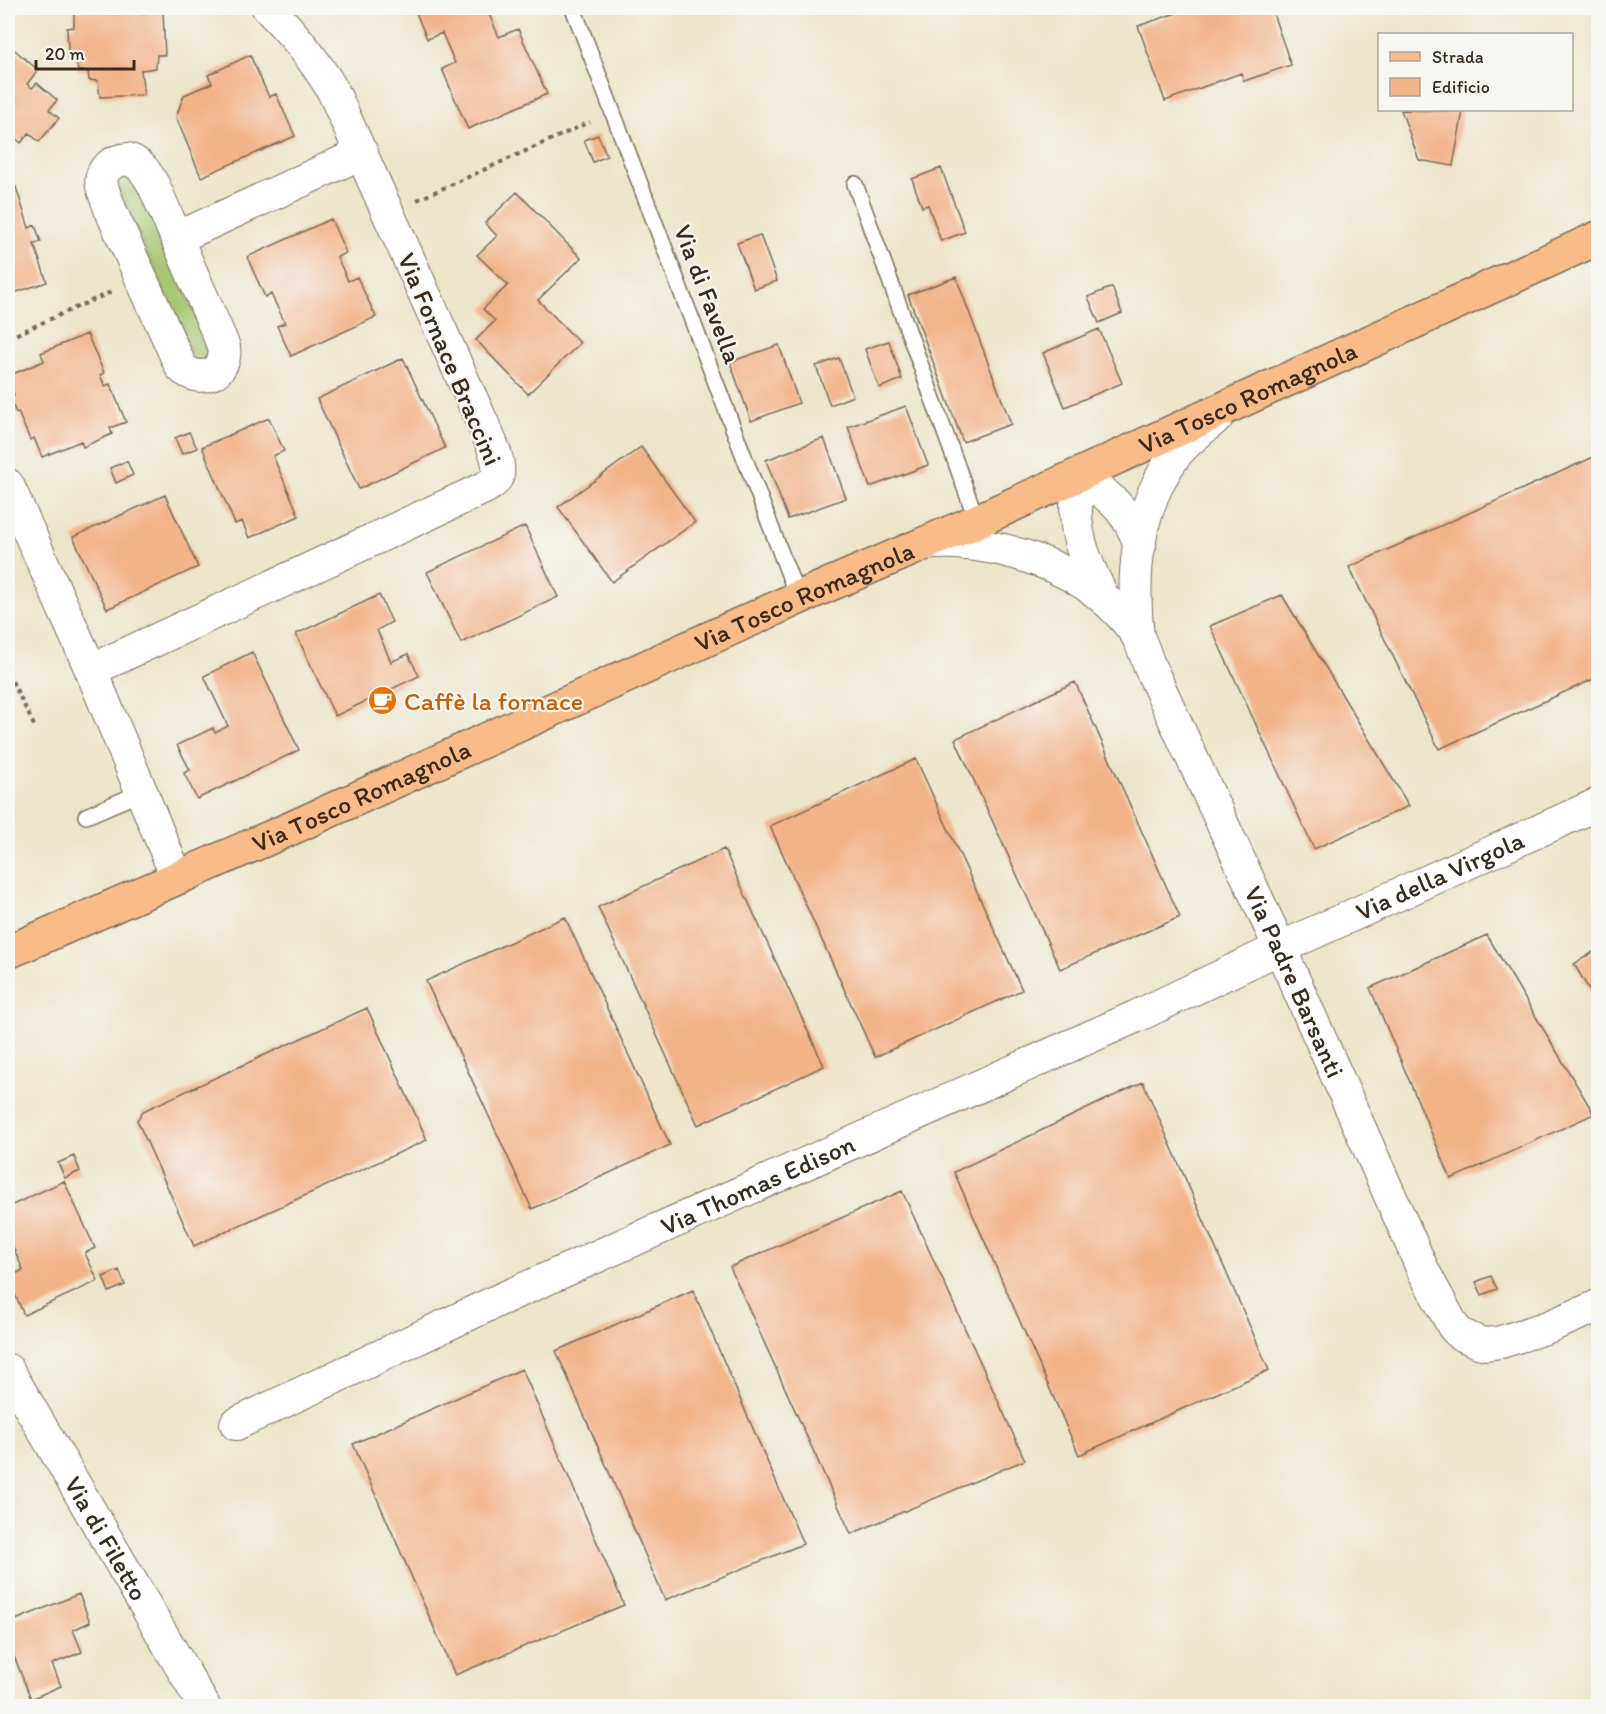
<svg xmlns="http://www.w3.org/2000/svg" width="1606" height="1714" viewBox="0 0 1606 1714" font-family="Itim,sans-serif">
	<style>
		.green { fill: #a6c66f; stroke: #707846; stroke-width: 1.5 }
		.building { fill: #f2b389 }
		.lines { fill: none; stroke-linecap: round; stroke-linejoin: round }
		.service-casing { stroke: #796b5a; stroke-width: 18 }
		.minor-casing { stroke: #796b5a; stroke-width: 34 }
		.primary-casing { stroke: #796b5a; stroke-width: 36 }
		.path { stroke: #796b5a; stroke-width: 4; stroke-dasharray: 4.5 4.5; stroke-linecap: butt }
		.service { stroke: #fff; stroke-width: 15 }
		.minor { stroke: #fff; stroke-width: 32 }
		.primary { stroke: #f9bc89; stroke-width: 33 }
		.labels { text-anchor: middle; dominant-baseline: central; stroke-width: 4.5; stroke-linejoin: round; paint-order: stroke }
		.street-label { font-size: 26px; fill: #3b2a1e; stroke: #f6f6f2 }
		.food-label { font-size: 26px; fill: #c56008; stroke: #f6f6f2; text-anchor: start }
	</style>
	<rect width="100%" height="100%" fill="#f6f6f2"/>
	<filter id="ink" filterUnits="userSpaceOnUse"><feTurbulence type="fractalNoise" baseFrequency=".0167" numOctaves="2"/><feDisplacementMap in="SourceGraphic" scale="12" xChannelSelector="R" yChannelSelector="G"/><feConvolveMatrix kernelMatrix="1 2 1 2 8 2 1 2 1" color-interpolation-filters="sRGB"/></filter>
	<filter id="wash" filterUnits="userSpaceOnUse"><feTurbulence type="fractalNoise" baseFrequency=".008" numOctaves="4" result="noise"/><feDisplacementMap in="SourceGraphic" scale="24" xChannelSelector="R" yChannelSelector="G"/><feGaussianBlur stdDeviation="1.35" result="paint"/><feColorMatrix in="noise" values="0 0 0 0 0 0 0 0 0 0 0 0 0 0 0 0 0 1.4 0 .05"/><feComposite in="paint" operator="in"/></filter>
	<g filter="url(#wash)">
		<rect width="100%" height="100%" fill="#ede5c9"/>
		<path class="green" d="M128,173L136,179L214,356L196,364L114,180Z"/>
		<g id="blocks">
			<path class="building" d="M83,8H134L139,14L145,13L144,8H160L163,12L165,55H157L156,68L141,70L144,95L100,97L98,81L89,80L88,71H78L76,59L68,52L67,28L74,27V11Z
				M414,8H498L488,12L499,37L518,29L547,94L468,129L442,69L455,63L442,33L427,39Z
				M1191,8H1220L1221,10L1227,8H1271L1291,65L1244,81L1241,73L1165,101L1138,26Z
				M9,45L38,70L27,84L32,88L37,83L57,100L49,110L59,118L39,142L29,133L21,143L8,132Z
				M250,55L269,97L276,94L295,136L201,177L176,117L184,95L212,83L208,75Z
				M1401,110L1463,111L1453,166L1419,160Z
				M598,135L607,156L593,162L584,140Z
				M941,168L965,232L941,241L928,205L922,207L912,179Z
				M16,187L29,228L35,225L41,242L34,244L47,282L8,295V190Z
				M517,192L581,258L538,300L580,343L528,394L476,340L495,321L483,309L508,285L477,255L497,236L485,223Z
				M331,219L346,253L337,257L348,281L357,277L376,317L291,356L277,326L285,323L271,294L265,297L247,257Z
				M760,235L777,281L754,289L737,243Z
				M956,277L1011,424L963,442L908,295Z
				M1112,287L1122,313L1099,323L1088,297Z
				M1099,329L1122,383L1065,407L1043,353Z
				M87,334L104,373L100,375L105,386L110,384L126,422L110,428L112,434L83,447L81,441L42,457L34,438L30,440L18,412L16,413L9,397L14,395L8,376L44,361L41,353Z
				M889,341L902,379L879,388L865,349Z
				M779,345L799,403L751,421L730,362Z
				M403,358L445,448L359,489L317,399Z
				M839,358L853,396L830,405L816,366Z
				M906,406L928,465L870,487L848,427Z
				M269,418L284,451L273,456L299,516L249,538L242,521L235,524L202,447Z
				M189,432L197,448L182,454L175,438Z
				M824,438L846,498L788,519L766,460Z
				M641,447L695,522L612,582L558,507Z
				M1598,455V677L1439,749L1349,567Z
				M127,461L133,475L116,483L110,468Z
				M165,495L198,567L107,609L73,537Z
				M525,526L558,597L461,643L427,572Z
				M379,595L392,622L377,630L391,662L408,654L419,676L335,716L296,634Z
				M1282,595L1409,806L1314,849L1210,626Z
				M252,652L299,750L197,799L184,773L190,770L177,745L213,728L215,733L228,726L204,676Z
				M1075,682L1180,917L1060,969L955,739Z
				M916,759L1022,990L875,1057L770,826Z
				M724,849L824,1066L698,1125L598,907Z
				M565,917L670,1145L532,1209L426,981Z
				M1487,935L1594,1114L1451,1179L1370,988Z
				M1598,949V1005L1574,964Z
				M367,1008L427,1140L194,1246L137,1120L143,1111Z
				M1143,1082L1269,1370L1079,1455L954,1172Z
				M74,1156L80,1171L65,1178L58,1163Z
				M64,1181L95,1248L85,1253L98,1281L24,1315L8,1278L23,1270L8,1235V1207Z
				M902,1191L1025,1460L851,1534L730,1267Z
				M119,1270L125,1285L109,1292L103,1277Z
				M1491,1276L1497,1289L1482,1295L1476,1282Z
				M693,1290L803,1544L665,1600L556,1351Z
				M522,1369L624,1605L455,1675L353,1444Z
				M79,1594L90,1622L73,1630L82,1652L52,1664L61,1686L31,1699L8,1641V1623Z"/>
		</g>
	</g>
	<g filter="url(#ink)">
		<use href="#blocks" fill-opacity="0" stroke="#796b5a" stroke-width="1.5"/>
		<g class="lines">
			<defs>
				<path id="service" d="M573,8L798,598
					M855,184L977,521
					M86,816L142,792"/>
				<g id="minor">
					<path d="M128,159C142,164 147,174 154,186L224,347C228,374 200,385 181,367L110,209C108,202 104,194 102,186C98,169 114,160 128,159Z"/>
					<path d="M177,238L362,153"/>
					<path d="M1079,474C1078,487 1076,500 1076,512C1076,543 1090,570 1103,597"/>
					<path d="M1079,474C1110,498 1126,507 1140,545"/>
					<path d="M8,485L91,670L177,878"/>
					<path id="s1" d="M923,544C934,543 945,542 956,543C1015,547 1078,569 1119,613C1126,621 1134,629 1139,639C1143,647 1146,656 1149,665L1280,948L1423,1270L1453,1326L1460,1334L1478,1342L1486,1344L1501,1342L1548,1327L1598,1306"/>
					<path d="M1138,637C1131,574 1137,505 1177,453C1189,439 1204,428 1218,416"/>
					<path d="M91,670L482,489C488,486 494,483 497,477C504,464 484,428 479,415L333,91C315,60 293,33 268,8"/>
					<path id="s2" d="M8,1370L204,1706"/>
					<path id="s3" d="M236,1424L499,1300L1137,1016L1280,948L1598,804"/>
				</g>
				<g id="primary">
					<path id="s4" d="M8,952L294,827L798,598L977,521L1598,238"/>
				</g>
			</defs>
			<use href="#service" class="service-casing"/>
			<use href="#minor" class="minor-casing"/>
			<use href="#primary" class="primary-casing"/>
			<path class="path" d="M417,200L590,122
				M8,338L113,291
				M8,673L36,729"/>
			<use href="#service" class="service"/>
			<use href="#minor" class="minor"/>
			<use href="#primary" class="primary"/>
		</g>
	</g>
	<defs>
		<symbol id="cafe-disc" viewBox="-11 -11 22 22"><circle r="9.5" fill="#e8710a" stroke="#f6f6f2"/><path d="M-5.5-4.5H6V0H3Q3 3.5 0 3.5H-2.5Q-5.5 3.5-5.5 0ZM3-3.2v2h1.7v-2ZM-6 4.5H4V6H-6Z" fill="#fff"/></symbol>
	</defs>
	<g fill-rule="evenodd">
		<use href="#cafe-disc" x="366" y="684" width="33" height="33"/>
	</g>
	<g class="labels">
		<g class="street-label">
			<text transform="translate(708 294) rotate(69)">Via di Favella</text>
			<text transform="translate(450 359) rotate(67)">Via Fornace Braccini</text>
			<text stroke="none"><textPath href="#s4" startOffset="1358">Via Tosco Romagnola</textPath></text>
			<text stroke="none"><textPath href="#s4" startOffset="872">Via Tosco Romagnola</textPath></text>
			<text stroke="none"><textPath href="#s4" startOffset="386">Via Tosco Romagnola</textPath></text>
			<text stroke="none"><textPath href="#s3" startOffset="1323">Via della Virgola</textPath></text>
			<text stroke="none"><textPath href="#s1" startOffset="624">Via Padre Barsanti</textPath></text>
			<text stroke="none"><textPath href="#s3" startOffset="574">Via Thomas Edison</textPath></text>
			<text stroke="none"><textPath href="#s2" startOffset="195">Via di Filetto</textPath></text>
		</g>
		<g class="food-label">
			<text x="404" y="701">Caffè la fornace</text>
		</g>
	</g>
	<rect width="1606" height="1714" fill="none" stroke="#f6f6f2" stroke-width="30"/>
	<rect x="1378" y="33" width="195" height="78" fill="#f6f6f2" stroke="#aba49d" stroke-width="1.5"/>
	<rect x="1390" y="52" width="30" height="9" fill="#f9bc89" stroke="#aba49d" stroke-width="1.5"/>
	<text x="1432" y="63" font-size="18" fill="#3b2a1e">Strada</text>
	<rect x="1390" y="78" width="30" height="18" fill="#f2b389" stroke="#aba49d" stroke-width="1.5"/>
	<text x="1432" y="93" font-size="18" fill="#3b2a1e">Edificio</text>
	<path d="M36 60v9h98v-9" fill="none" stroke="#3b2a1e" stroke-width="3"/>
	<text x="45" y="60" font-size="18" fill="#3b2a1e" stroke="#f6f6f2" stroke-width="4.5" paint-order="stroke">20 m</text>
</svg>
